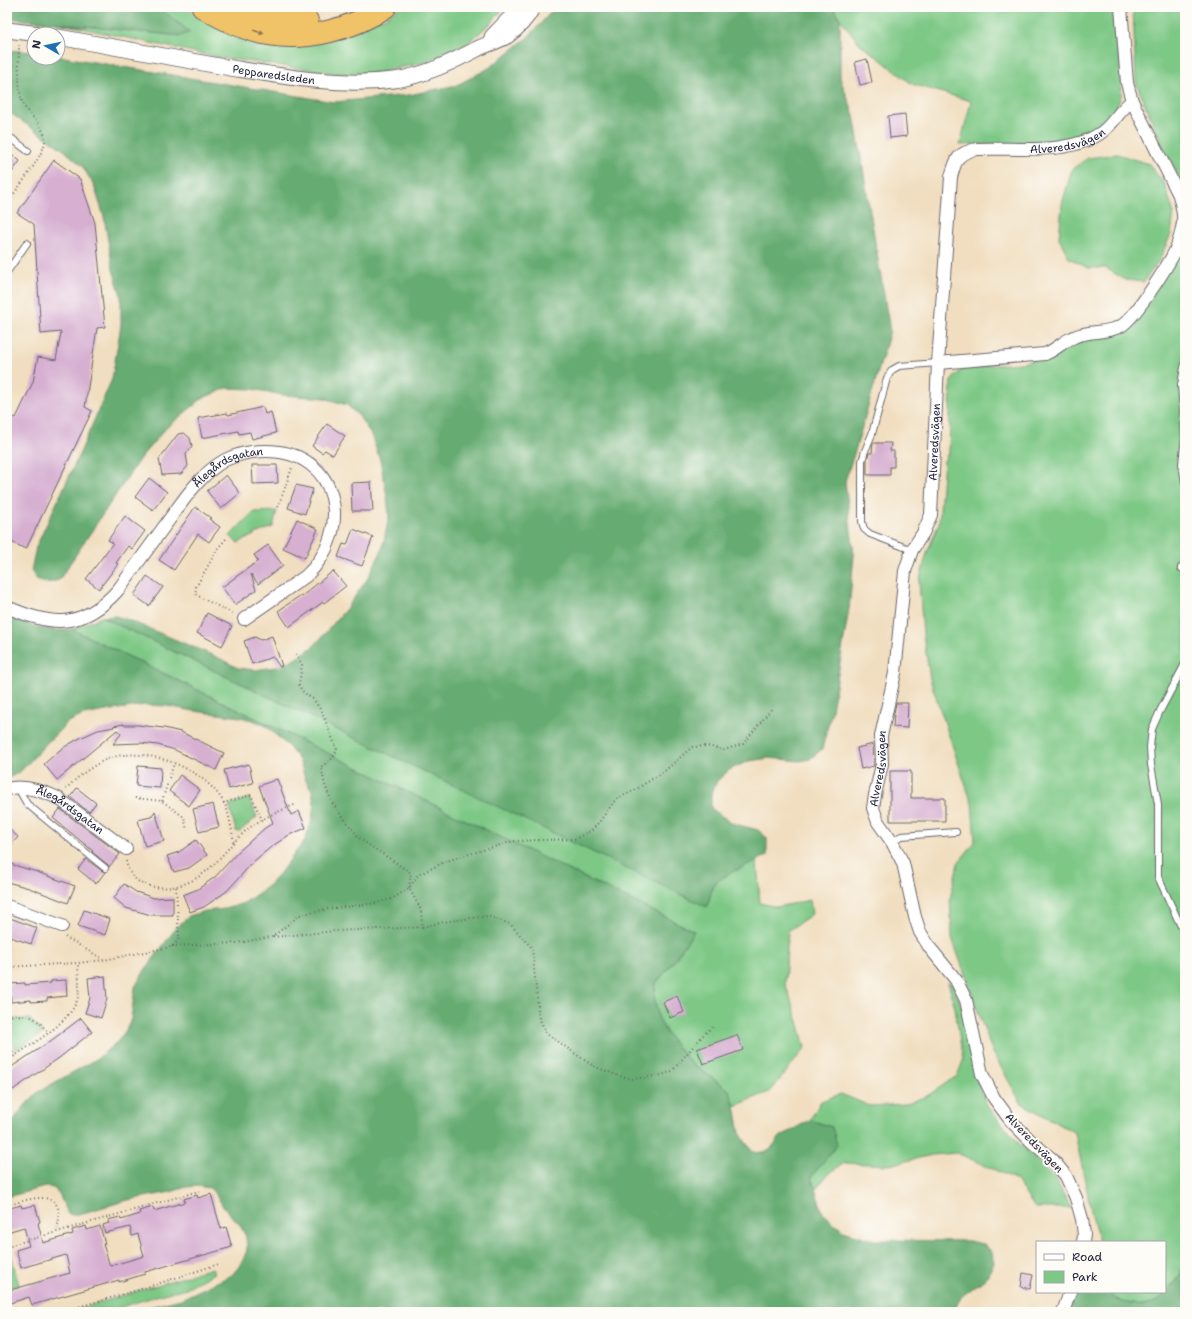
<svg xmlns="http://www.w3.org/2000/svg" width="1192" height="1319" viewBox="0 0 1192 1319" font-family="'Shantell Sans',sans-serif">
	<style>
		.green { fill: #7dc885; stroke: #507560 }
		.forest { fill: #66ac72; stroke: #446756 }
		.building { fill: #d6afd1 }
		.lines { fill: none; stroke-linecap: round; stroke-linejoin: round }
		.service-casing { stroke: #6a646a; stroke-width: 8 }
		.minor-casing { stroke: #6a646a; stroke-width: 14 }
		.tertiary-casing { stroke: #6a646a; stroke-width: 17 }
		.motorway-casing { stroke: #6a646a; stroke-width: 24 }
		.path { stroke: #6a646a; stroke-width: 2; stroke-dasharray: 1 3; stroke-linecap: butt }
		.service { stroke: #fff; stroke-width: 6 }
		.minor { stroke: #fff; stroke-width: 12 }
		.tertiary { stroke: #fff; stroke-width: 15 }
		.motorway { stroke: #f0c369; stroke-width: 22 }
		.oneway { fill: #897252 }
		.labels { text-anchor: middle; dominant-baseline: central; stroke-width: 4; stroke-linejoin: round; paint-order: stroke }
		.street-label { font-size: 11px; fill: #22223b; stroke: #fdfcf7 }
	</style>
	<rect width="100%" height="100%" fill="#fdfcf7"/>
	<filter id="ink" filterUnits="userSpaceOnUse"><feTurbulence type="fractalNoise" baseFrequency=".025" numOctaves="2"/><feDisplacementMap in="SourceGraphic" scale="8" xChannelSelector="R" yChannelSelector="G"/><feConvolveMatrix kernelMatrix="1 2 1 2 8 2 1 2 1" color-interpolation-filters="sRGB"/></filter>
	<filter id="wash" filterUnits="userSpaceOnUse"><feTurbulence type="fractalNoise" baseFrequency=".012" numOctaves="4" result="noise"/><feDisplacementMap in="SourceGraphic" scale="16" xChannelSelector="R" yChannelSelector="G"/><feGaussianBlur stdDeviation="0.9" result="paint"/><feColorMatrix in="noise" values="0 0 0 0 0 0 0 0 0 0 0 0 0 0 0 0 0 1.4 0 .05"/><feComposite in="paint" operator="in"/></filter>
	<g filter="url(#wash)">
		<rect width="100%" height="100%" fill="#f1dec0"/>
		<path class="green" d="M158,7H187L197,15L243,37L384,18L400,7H505L490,24L468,43L426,62L377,73L342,74L216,57L62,24L181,36L189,32Z
			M262,7H329L314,12H289Z
			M833,7H1114L1122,83L1121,96L1115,111L1103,125L1085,135L1066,141L960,145L971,101L912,84L859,43L840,19Z
			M1151,7H1185V204L1178,176L1161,142L1136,83L1133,9Z
			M1117,154L1149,164L1164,183L1174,213L1171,234L1160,259L1144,282L1125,280L1106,268H1088L1069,258L1059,238L1062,204L1072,169L1088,158Z
			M1185,236V1261L1180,1276L1159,1301L1143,1306L1122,1302L1107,1292H1165V1242H1099L1092,1215L1075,1133L1021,1103L992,1051L952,938L950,899L958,863L975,842L972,804L930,679L923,634L919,582L927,553L939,523L944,461L949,451L951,381L959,372L968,367L1021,363L1053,355L1070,343L1113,334Z
			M277,511L273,527L260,532L238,543L230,536L253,512Z
			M102,617L707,906L714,883L734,871L757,860L760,903L777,907L810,900L812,914L788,931L785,983L798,1021L805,1048L771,1091L735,1106L729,1090L690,1062L667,1034L658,1017L654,995L656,983L675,960L694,931L72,629Z
			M249,798L257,817L239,832L236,831L229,805Z
			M948,982L953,985L962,1007L977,1081L988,1107L1019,1143L1055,1179L1071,1208H1035L1015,1179L957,1153L932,1155L889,1165L845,1163L830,1172L815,1190L811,1177L832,1127L810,1120L821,1101L841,1094L870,1106L905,1104L927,1096L957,1076L963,1061L955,1008Z
			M8,1019H30L43,1033L15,1050L10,1037Z
			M10,1251L19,1285L7,1288V1253Z
			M212,1268L214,1273L186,1288L156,1296L122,1307L93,1310L91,1312H70Z"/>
		<path class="forest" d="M7,7H158L190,32L181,36L7,18Z
			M556,7H833L840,19V78L854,115L890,331L855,451L845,481L854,555L849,609L832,710L822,749L810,759L800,761L769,758L749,761L729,770L717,781L711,795V808L731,823L758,830L767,838V856L734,871L714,883L707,907L102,617L115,616L126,619L217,657L238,668L255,670L276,667L295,659L314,646L346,609L368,578L382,550L389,516L387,496L380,460L371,435L359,416L347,405L324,398L283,395L252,389L227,388L203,398L166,428L141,457L59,580L47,583L38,581L31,571L36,547L80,453L112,379L121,325V295L113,270L104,217L94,185L82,166L64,150L7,111V50L34,52V58H58V56L334,102L409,95L457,85L489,68L528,37Z
			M7,615C31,626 46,633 72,629L694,931L675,960L656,983L654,995L658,1017L667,1034L690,1062L729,1090L735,1106L740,1133L746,1143L755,1153L769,1151L781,1136L810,1120L832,1127L837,1145L811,1177L823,1213L843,1231L874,1240L969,1241L984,1244L992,1252L994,1263L986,1278L962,1296L956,1306L954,1312H119L145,1308L181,1299L232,1275L242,1263L247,1250L246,1237L240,1225L224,1208L217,1196L210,1188L198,1186L186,1187L171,1192L128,1200L83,1213L72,1215L67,1213L60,1196L54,1188L45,1187L7,1197V1143L11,1125L18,1114L28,1102L38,1092L98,1058L118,1041L126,1030L131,1019L135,987L145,970L176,928L189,916L205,911L225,909L244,903L267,887L280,873L305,840L311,823L314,805L312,790L306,781L299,760L289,747L266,726L255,721L241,717L194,711L167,706L145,705L111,710L84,715L68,722L44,746L21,771L7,779Z
			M1185,1261V1312H1069L1076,1292H1107L1122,1302L1143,1306L1158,1301L1180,1277Z"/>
		<g id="blocks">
			<path class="building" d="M867,59L872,82L860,85L855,62Z
				M905,114L907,136L890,138L888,116Z
				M7,150L20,161L7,179Z
				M54,160L80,179L95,223L105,327L97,328L85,407L92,411L26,549L7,540V414L16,418L33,382L38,357L56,360L61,332L41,334L34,224L17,213Z
				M263,407L265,414L271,412L276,433L252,439L250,432L239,434L238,431L202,438L198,418L227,413L228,415Z
				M327,424L345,436L333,455L325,450L322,453L312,446Z
				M184,433L190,438L192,446L186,454L188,466L181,474L162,475L159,459L178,434Z
				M873,443H891L890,451H894V467H890V475H867V459L869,453H872Z
				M252,465H277L278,483L253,484Z
				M226,475L240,493L221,509L207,491Z
				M149,478L167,492L153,510L135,497Z
				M371,482L373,511H352L351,483Z
				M296,485L313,489L305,514L288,508Z
				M195,507L211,518L209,519L220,527L209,542L198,534L174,570L159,560Z
				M125,516L145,531L132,549L128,546L116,563L118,564L99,589L86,579L113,543L108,540Z
				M297,519L318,529L305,558L283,548Z
				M353,529L373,537L362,566L338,557L343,544L347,545Z
				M268,545L283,566L258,584L251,574L256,590L235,605L222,587L258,561L254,555Z
				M333,571L346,586L324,603L323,602L289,627L278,611L301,595L302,596Z
				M147,576L163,587L149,606L134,595Z
				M207,613L232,626L222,646L197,633Z
				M272,636L282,666L280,667L273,657L252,664L244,641L255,637L261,640Z
				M896,703H908L907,728L893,727L894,713Z
				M124,724L123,725H138L164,728L181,732L224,753L216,770L175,750L158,745L141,743L113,744L121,734L117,730L57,780L44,764L61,749L78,739L98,730L114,727L113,726Z
				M873,744L874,766L861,769L857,748Z
				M249,764L253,783L229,789L224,770Z
				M138,766L161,768L160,788L136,786Z
				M890,771H911V798H945V821H890Z
				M180,775L200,790L189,806L169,791Z
				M277,779L291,815L299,811L306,828L289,835L271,847L254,861L227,891L204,907L190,912L183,895L198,889L215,877L238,852L265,828L273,823L259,786Z
				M77,788L96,803L89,812L70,797Z
				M213,804L219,827L199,832L193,809Z
				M60,809L120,854L109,867L108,865L92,852L93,851L53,818Z
				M155,811L164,841L145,846L138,820L151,817Z
				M7,827L18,837L7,850Z
				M196,840L207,855L189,868L174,872L167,856L179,852Z
				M86,859L102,871L105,872L96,884L78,869Z
				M7,863L37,872L75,886L68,903L29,888L7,882Z
				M124,884L136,892L154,898L173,897V915H151L126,908L114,898Z
				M84,910L110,919L105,935L78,926Z
				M10,918L37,928L31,944L7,936V927Z
				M105,976L107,999L101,1018L85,1013L90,998L88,978Z
				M66,980L67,996L47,998V1001L31,1002V1000L11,1002L9,984L25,983V985L51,983V981Z
				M677,996L684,1012L670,1018L663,1002Z
				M81,1018L92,1032L59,1058L7,1094V1070L52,1040Z
				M737,1035L743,1050L703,1064L697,1049Z
				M211,1194L221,1229L226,1227L232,1247L145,1272V1274L119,1282V1280L32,1305L29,1297L7,1304V1291L70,1273L66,1255L21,1268L16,1250L29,1246L24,1227L7,1232V1209L21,1205L22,1208L35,1205L40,1222L38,1223L43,1243L73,1234L72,1230L86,1226L87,1230L100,1226L105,1244H103L110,1266L144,1256L138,1234L132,1236L130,1227L105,1233L103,1225L109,1223L108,1220L120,1217L121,1220L140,1214L139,1211L153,1207L154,1211L185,1202L184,1199L197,1195L198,1198Z
				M1023,1273L1033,1275L1030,1289L1021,1287Z"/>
		</g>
	</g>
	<g filter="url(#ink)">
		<use href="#blocks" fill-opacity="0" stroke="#6a646a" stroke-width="1"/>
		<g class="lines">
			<defs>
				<path id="service" d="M7,135L28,151
					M7,272L27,243
					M1185,362L1181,385L1185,437L1182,464L1185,483
					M912,550L870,534L864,529L862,522V461L865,451L872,434L887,378L892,370L899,366L938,363
					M1181,568L1185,569
					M1185,664L1160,711L1152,729L1150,747L1151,765L1158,804V877L1185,935
					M18,788L27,804L105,868
					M892,842L901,836L956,832
					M7,1312L13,1311"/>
				<g id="minor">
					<path d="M938,363L1045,354C1056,350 1063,341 1074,337C1088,330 1107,334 1121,326C1134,319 1164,271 1172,257C1177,248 1180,238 1182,228C1185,217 1182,207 1179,195L1132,101L1127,83L1121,7"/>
					<path id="s1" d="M7,607C52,627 83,629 118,590C134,568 150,546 166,524C183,501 199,475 225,460C238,454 252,451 266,451C340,451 354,531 306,576L244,619"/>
					<path id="s2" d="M7,789C24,784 43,791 58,798L126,849"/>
					<path d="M7,906L62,926"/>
					<path id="s3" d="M1083,1242L1084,1235L1082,1219L1076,1198L1066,1176L1052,1159L1033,1143L1011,1121L994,1098L982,1074L966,1000L956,980L930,948L920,932L915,917L903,863L892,842L878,822L873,808L875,795L882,764L881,736L895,673L905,571L912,550L923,533L931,515L938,363L951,177C956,159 957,153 977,149C1015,147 1070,156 1102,132C1114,123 1120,109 1132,101"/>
					<path d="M1063,1312L1070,1292"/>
				</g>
				<g id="tertiary">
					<path d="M7,30L40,34"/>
					<path id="s4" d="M58,37C114,47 170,57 225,67C281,76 337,87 394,80C424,76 452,62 479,48C488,44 498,41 507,36C517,29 527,18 533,7"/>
					<path d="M492,37L513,15L516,7"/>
				</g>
				<path id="motorway" d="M203,7C223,19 244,30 268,34C307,41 353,29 385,7
					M241,7C260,20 284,21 307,21"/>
			</defs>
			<use href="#service" class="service-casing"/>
			<use href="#minor" class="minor-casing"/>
			<use href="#tertiary" class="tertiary-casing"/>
			<use href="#motorway" class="motorway-casing"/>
			<path class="path" d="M7,203C16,190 46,153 45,140C44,125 31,117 24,106C17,94 19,60 19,45
				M278,507L292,468
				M226,539L218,548L196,587C196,590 195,592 196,594C199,598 227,610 234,614
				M296,654L302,665L299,685L302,691L314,700L322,712L337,750L333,758L321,767L325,785L332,803L360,839L411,873L409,888L421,910L422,927L449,921L488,916L510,924L532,948L539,1018L547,1034L593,1066L616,1075L632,1079L662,1075L672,1071L705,1033L713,1027
				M66,789C77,777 92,766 107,759C145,744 209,769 226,807C230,818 232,831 234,843
				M135,798L162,801L184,817L187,830
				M162,801L174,763
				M223,803L251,795L262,820
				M126,861C128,872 135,882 146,885C170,892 193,884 211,867C224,855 234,840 248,829C262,818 279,811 297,804
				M65,937L103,959
				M273,937L335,931L422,927
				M172,946L237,943L272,937L300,915L327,909L370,904L392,899L409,888L418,875L446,861L514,841L575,839L592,830L600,821L616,799L635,790L666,770L692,747L707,746L724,750L743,744L773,707
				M7,967L78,963L104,960L170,947L175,945L179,938L176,887
				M7,1016C29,1014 35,1015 48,1033
				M7,1037L14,1056
				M7,1061C28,1046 72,1023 78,997C80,986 78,974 78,963
				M7,1206C19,1202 50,1190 57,1206C61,1213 58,1223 57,1231
				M7,1248L15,1244L199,1191
				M60,1312L135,1291L219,1264"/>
			<use href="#service" class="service"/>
			<use href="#minor" class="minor"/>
			<use href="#tertiary" class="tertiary"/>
			<use href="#motorway" class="motorway"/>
		</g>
		<defs><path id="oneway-solid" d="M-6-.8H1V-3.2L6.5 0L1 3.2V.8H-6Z"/></defs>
		<use class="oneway" href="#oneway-solid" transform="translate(259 32) rotate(16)"/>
	</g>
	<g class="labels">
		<g class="street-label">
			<text stroke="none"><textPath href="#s4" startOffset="219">Pepparedsleden</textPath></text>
			<text stroke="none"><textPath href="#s3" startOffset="1269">Alveredsvägen</textPath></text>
			<text stroke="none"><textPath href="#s3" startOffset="870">Alveredsvägen</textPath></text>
			<text stroke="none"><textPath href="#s1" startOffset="292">Ålegårdsgatan</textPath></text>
			<text stroke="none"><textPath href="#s3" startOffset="535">Alveredsvägen</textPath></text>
			<text stroke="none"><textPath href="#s2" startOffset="69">Ålegårdsgatan</textPath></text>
			<text transform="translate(1034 1143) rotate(46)">Alveredsvägen</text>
		</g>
	</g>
	<rect width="1192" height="1319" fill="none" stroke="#fdfcf7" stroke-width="24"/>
	<rect x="1036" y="1241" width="130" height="52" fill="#fdfcf7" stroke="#a5a5ac"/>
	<rect x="1044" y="1254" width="20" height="6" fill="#ffffff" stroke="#a5a5ac"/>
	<text x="1072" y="1261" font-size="12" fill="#22223b">Road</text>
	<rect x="1044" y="1271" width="20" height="12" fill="#7dc885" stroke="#a5a5ac"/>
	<text x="1072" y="1281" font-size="12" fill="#22223b">Park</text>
	<g transform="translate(46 46) rotate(279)"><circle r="19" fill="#fdfcf7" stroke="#a5a5ac"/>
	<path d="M0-3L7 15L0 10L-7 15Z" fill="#1f6fb2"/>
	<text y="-6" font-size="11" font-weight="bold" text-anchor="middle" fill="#22223b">N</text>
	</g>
</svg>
